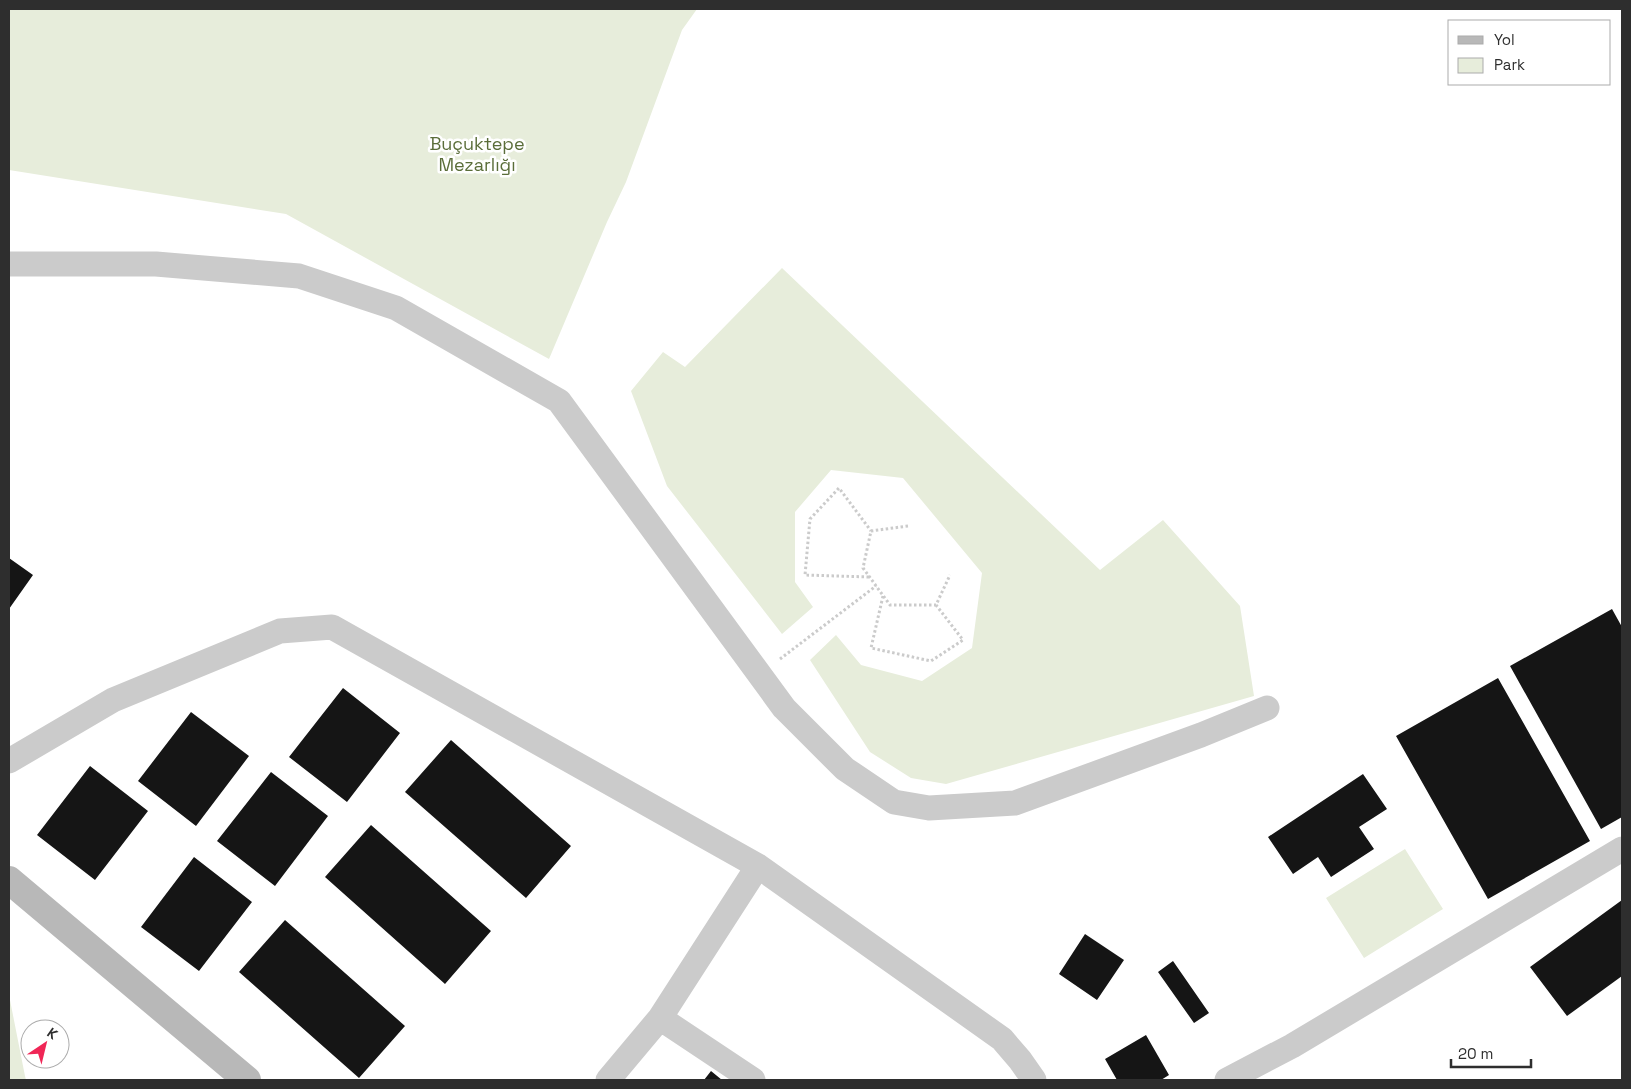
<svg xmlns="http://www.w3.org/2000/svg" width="1631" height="1089" viewBox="0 0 1631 1089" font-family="'Space Grotesk',sans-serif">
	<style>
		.green { fill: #e7eddb }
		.building { fill: #151515 }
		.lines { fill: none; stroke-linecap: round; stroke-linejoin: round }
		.path { stroke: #cbcbcb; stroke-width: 3; stroke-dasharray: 2.5 2.5; stroke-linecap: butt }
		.minor { stroke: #cbcbcb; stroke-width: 25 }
		.secondary { stroke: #b8b8b8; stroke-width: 28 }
		.labels { text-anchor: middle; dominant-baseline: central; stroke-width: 5; stroke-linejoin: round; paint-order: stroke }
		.park-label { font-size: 18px; fill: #5a6d39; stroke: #fff }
	</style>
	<rect width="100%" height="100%" fill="#fff"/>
	<path class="green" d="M9,9H697L682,30L626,182L607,222L549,359L286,214L9,170Z
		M782,268L1100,570L1163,520L1240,606L1254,696L946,784L911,778L870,752L810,660L836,635L861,665L922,681L972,648L982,573L903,478L831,470L795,512V582L813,607L782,634L667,486L631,391L663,352L685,367Z
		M1405,849L1443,909L1364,958L1326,898Z
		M9,995L25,1076L26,1080H9Z"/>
	<path class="building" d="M9,558L33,575L9,609Z
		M1612,609L1622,627V817L1601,829L1510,666Z
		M1498,678L1590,841L1488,899L1396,736Z
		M343,688L400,733L347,802L289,757Z
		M191,712L249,756L196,826L138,781Z
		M451,740L571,846L526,898L405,792Z
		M90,766L148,811L95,880L37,835Z
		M271,772L328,816L275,886L217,841Z
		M1363,774L1387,809L1359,827L1374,849L1331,877L1318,857L1293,874L1268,837Z
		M371,825L491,931L445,984L325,877Z
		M194,857L252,902L199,971L141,927Z
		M1622,900V976L1567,1016L1530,967Z
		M285,920L405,1026L359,1078L239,972Z
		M1085,934L1124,960L1097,1000L1059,974Z
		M1173,961L1209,1013L1194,1023L1158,972Z
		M1146,1035L1169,1075L1161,1080H1117L1105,1059Z
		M711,1071L722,1080H704Z"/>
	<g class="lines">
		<path class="path" d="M908,526L871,531L863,568L890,605H936L950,575
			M869,577L805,575L810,519L839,488L871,531
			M883,596L871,648L931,661L963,640L936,605
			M780,659L876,586"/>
		<path class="minor" d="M9,264H156L299,276L396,308L559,401L784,708L845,769L894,802L929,808L1015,803L1201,735L1267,708
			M9,761L113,700L280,631L332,627L758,866L1002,1039L1020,1060L1034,1080
			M660,1018L758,866
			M608,1080L660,1018L753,1080
			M1227,1080L1292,1046L1622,849"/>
		<path class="secondary" d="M9,880L247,1080"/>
	</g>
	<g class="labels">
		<g class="park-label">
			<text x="477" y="143">Buçuktepe<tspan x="477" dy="21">Mezarlığı</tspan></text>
		</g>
	</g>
	<rect width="1631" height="1089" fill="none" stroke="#2e2e2e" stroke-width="20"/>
	<rect x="1448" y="20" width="162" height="65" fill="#ffffff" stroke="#ababab"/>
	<rect x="1458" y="36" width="25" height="8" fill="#b8b8b8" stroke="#ababab"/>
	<text x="1494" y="45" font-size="15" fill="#2e2e2e">Yol</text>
	<rect x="1458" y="58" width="25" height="15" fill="#e7eddb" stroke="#ababab"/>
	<text x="1494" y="70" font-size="15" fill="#2e2e2e">Park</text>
	<g transform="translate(45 1044) rotate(35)"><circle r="24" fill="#ffffff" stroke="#ababab"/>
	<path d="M0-4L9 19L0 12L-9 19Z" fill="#f02656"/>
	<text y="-8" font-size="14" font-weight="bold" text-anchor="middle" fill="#2e2e2e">K</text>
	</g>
	<path d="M1451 1059v8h80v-8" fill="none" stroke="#2e2e2e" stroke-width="2.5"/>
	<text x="1458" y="1059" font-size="15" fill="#2e2e2e" stroke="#ffffff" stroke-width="4" paint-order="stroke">20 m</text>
</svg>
